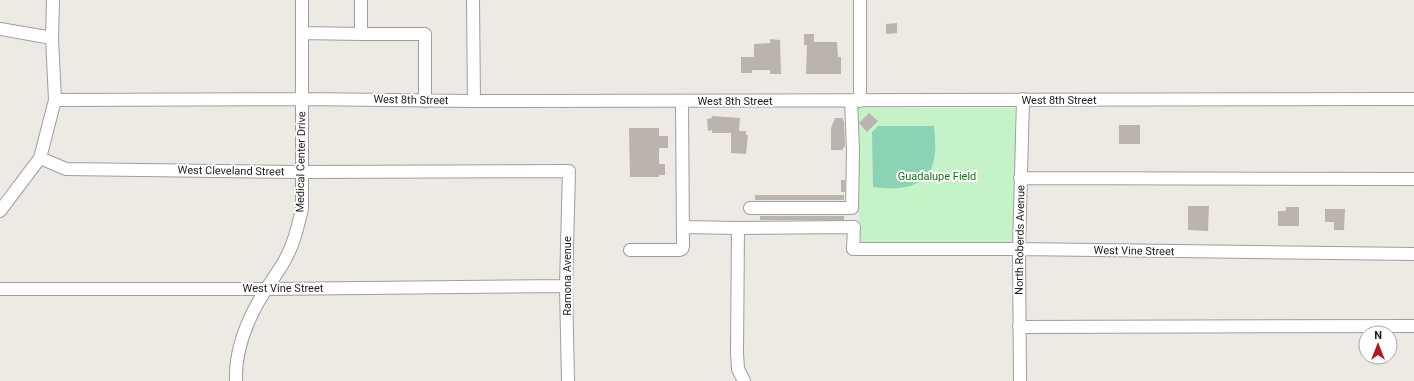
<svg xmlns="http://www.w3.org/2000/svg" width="1414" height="381" viewBox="0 0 1414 381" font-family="Roboto,sans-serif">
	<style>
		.park { fill: #c6f2c8 }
		.pitch { fill: #8cd3b5 }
		.building { fill: #bab3ae }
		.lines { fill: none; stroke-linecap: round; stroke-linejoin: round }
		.minor-casing { stroke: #9e9e9e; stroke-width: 14 }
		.minor { stroke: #fff; stroke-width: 12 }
		.labels { text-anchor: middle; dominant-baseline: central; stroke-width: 4; stroke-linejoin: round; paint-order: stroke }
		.street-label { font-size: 11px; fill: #1d1d1d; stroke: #fff }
		.park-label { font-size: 11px; fill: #186e1c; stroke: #fff }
	</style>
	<rect width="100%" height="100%" fill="#edeae5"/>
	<path class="park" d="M858,108H1015V243L859,244Z"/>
	<path class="pitch" d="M878,126H934C935,139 937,154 932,166C924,190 894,190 873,187L872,132Z"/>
	<path class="building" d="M897,23V33L886,34V24Z
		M804,34H814V42H837L838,57H841V74H806L807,45H804Z
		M770,39L780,40L781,74H770V70H752V73H741V57H754V44L770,43Z
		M869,113L878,121L867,132L859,123Z
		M712,116L740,118L739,131H746V135H748L746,154L731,153V133H712V130L708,131L707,119L712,118Z
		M835,118H843V121H844L845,147L843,148V150H831V128Z
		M1119,125H1140V144H1119Z
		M629,128H659V136H668V148H659V164H665V175H659V177H630Z
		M841,180H845V192H841Z
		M755,195H844V200H755Z
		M1188,206H1209L1208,231L1188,230Z
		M1286,207H1299V226H1278V211H1286Z
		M1325,209H1345L1344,230H1334V222H1325Z
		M760,216H844V220H760Z"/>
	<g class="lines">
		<defs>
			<path id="minor" d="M361,0V34H425V101
				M473,0L474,101
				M860,0V101
				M0,29L52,38
				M302,33L361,34
				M55,100L302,99L474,101L1414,99
				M40,158L66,169L302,172L569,171L566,286L568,381
				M1020,178L1414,179
				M750,208H852L853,150L851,101
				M0,211L40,158L55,100L52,38L53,0
				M683,227L738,228
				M630,250H679L682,249L683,246L682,101
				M0,289H267L566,286
				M1019,327L1414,326
				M236,381C235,355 243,331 255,308C264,290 277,275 286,258C294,243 298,226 302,209V0
				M744,381L738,369L737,353L738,228L854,227L853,249H1019L1414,254
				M1020,381L1019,249L1023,99"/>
		</defs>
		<use href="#minor" class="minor-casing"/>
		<use href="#minor" class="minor"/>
	</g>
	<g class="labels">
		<g class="street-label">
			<text transform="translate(411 100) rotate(1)">West 8th Street</text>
			<text x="1059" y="100">West 8th Street</text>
			<text x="735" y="101">West 8th Street</text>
			<text transform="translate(301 162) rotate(-89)">Medical Center Drive</text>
			<text transform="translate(231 171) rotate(1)">West Cleveland Street</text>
			<text transform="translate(1020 240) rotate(-89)">North Roberds Avenue</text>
			<text transform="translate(1134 251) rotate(1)">West Vine Street</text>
			<text transform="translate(567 276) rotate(-90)">Ramona Avenue</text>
			<text x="283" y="288">West Vine Street</text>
		</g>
		<g class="park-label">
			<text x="937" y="176">Guadalupe Field</text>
		</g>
	</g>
	<g transform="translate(1378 345)"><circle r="19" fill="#ffffff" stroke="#a5a5a5"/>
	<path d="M0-3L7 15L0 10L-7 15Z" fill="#b3181e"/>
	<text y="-6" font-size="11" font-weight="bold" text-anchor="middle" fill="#1d1d1d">N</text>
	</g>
</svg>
